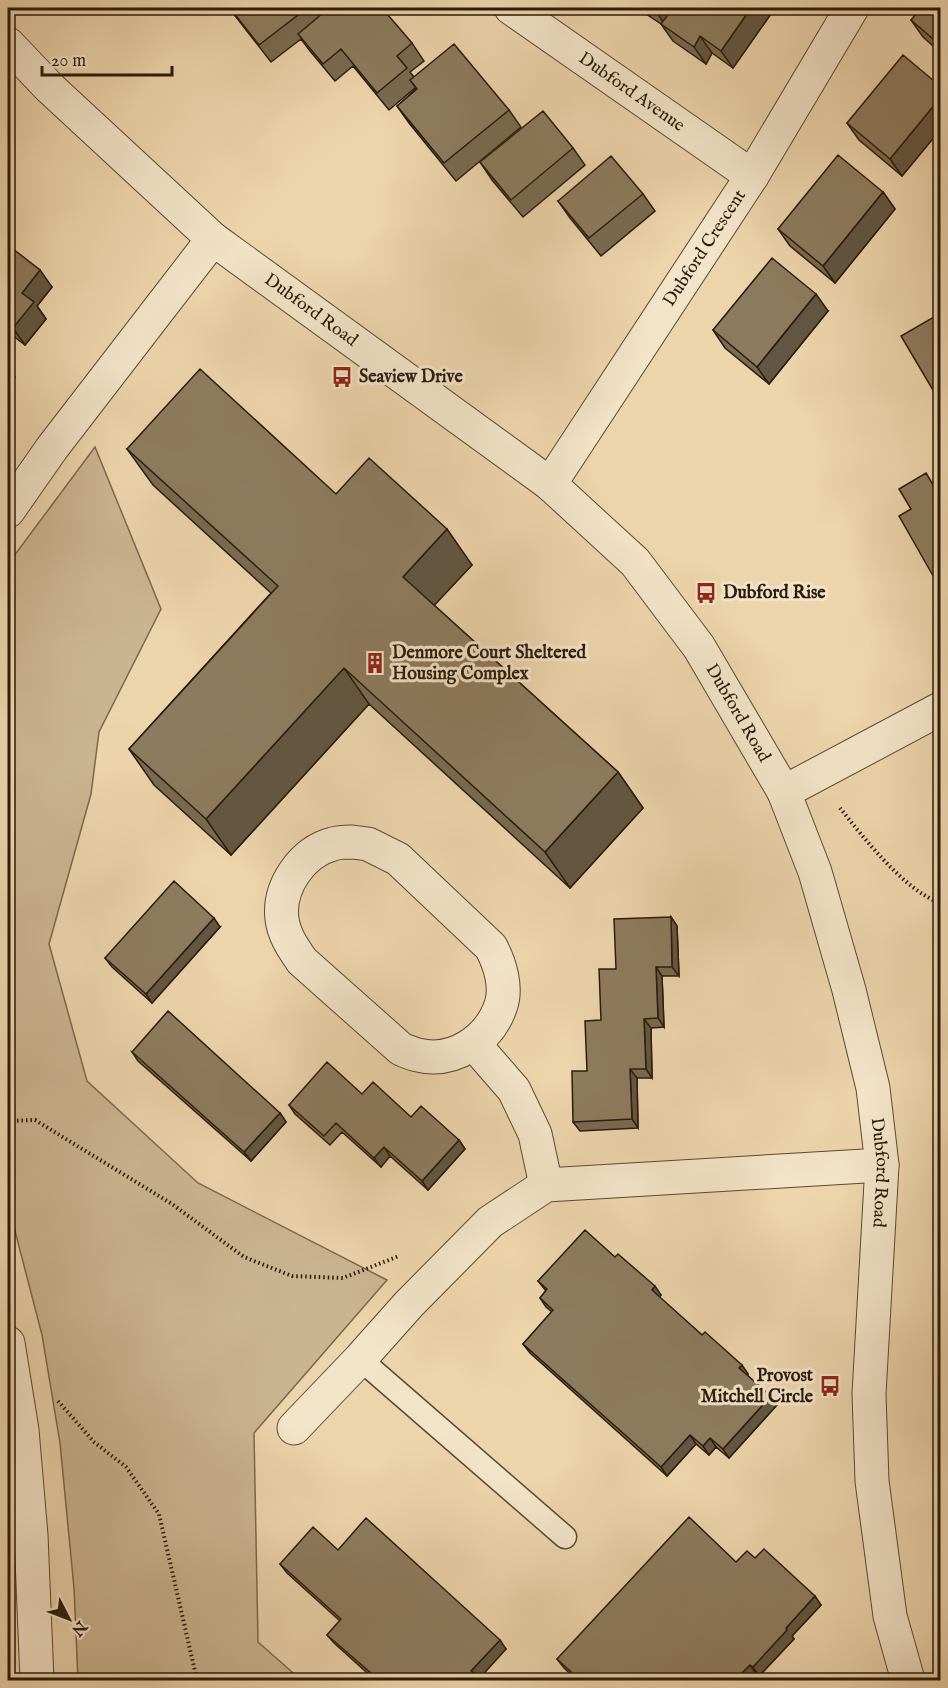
<svg xmlns="http://www.w3.org/2000/svg" width="948" height="1688" viewBox="0 0 948 1688" font-family="'IM FELL English',serif">
	<style>
		.green { fill: #cbb590; stroke: #7a684e; stroke-width: 1.5 }
		.lines { fill: none; stroke-linecap: round; stroke-linejoin: round }
		.service-casing { stroke: #5a4934; stroke-width: 25 }
		.minor-casing { stroke: #5a4934; stroke-width: 35 }
		.tertiary-casing { stroke: #5a4934; stroke-width: 35 }
		.path { stroke: #291b0d; stroke-width: 4; stroke-dasharray: 1.5 3; stroke-linecap: butt }
		.service { stroke: #f3e3c8; stroke-width: 22 }
		.minor { stroke: #f3e3c8; stroke-width: 33 }
		.tertiary { stroke: #f3e3c8; stroke-width: 33 }
		.wall { fill: #7a6a52; stroke: #291b0d; stroke-width: 1.5 }
		.shaded-wall { fill: #635642; stroke: #291b0d; stroke-width: 1.5 }
		.building { fill: #8e7b5f; stroke: #291b0d; stroke-width: 1.5 }
		.labels { text-anchor: middle; dominant-baseline: central; stroke-width: 6; stroke-linejoin: round; paint-order: stroke }
		.street-label { font-size: 18px; fill: #291b0d; stroke: #f3e3c8 }
		.poi-label { font-size: 18px; font-weight: bold; fill: #291b0d; stroke: #f3e3c8; text-anchor: start }
	</style>
	<rect width="100%" height="100%" fill="#ecd4ab"/>
	<filter id="stains"><feTurbulence type="fractalNoise" baseFrequency=".00333" numOctaves="4"/><feColorMatrix values="0 0 0 0 .2 0 0 0 0 .09 0 0 0 0 .02 0 0 0 .5 -.17"/></filter>
	<radialGradient id="worn" r=".72"><stop offset=".6" stop-color="#630" stop-opacity="0"/><stop offset="1" stop-color="#630" stop-opacity=".3"/></radialGradient>
	<path class="green" d="M95,447L161,609L99,732L91,794L49,944L87,1081L198,1183L387,1280L254,1433L258,1642L301,1680H78L74,1588L60,1443L42,1335L8,1204V564Z"/>
	<g class="lines">
		<defs>
			<path id="service" d="M360,1359L565,1537"/>
			<g id="minor">
				<path id="s1" d="M511,8L752,176"/>
				<path id="s2" d="M550,484L752,176L852,8"/>
				<path d="M8,511L52,448L213,239"/>
				<path d="M784,792L940,709"/>
				<path d="M352,842L368,844L398,859L491,947C500,964 507,987 501,1005C490,1039 454,1064 418,1055C412,1054 406,1051 401,1049L302,961C293,948 284,935 282,919C278,887 302,852 333,844C339,842 346,842 352,842Z"/>
				<path d="M474,1044L514,1090L535,1134L546,1185"/>
				<path d="M8,1343L22,1430L31,1535L37,1680"/>
				<path d="M294,1428L360,1359L409,1304L490,1222L546,1185L882,1165"/>
			</g>
			<g id="tertiary">
				<path id="s3" d="M8,44L50,88L213,239L550,484L635,562L699,647L784,792L815,872L849,990L873,1088L882,1165L869,1394L872,1481L890,1616L908,1680"/>
			</g>
		</defs>
		<use href="#service" class="service-casing"/>
		<use href="#minor" class="minor-casing"/>
		<use href="#tertiary" class="tertiary-casing"/>
		<path class="path" d="M840,808C864,838 904,890 940,903
			M8,1121L35,1120L172,1204L244,1257L292,1276L343,1278L399,1256
			M58,1401L94,1442L126,1467L159,1514L197,1680"/>
		<use href="#service" class="service"/>
		<use href="#minor" class="minor"/>
		<use href="#tertiary" class="tertiary"/>
	</g>
	<path class="wall" d="M229,8H321L324,12L412,43L424,61L410,72L414,77L509,110L521,127L456,181L409,123L397,106L416,89L415,88L389,110L353,66L335,81L310,51L301,39L271,62Z
		M637,8H775L733,68L712,53L706,64L673,41L661,24Z
		M940,8V52L923,37L911,20Z
		M940,86V130L902,176L859,140L847,123Z
		M573,148L585,165L523,217L492,180L480,162Z
		M883,192L895,209L835,283L790,246L778,229Z
		M643,194L655,211L601,256L570,218L558,201Z
		M8,245L52,287L37,306L46,319L25,345L8,332Z
		M828,311L769,384L725,348L713,330Z
		M127,449L336,494L472,565L434,605L618,772L643,808L570,888L369,704L231,855L154,785L129,749L271,593L153,485Z
		M671,917L677,926L679,976H662L664,1027L651,1028L652,1078H637L638,1128L580,1131L573,1122L616,969Z
		M220,927L152,1003L112,967L105,958Z
		M132,1052L280,1113L286,1122L251,1161L138,1061Z
		M362,1094L411,1117L459,1140L465,1149L428,1190L390,1156L381,1167L342,1132L330,1145L295,1114L289,1105Z
		M615,1257L661,1295L659,1297L702,1335L748,1374L747,1375L771,1396L777,1405L729,1458L716,1447L709,1455L696,1444L667,1476L530,1353L523,1344L552,1312L546,1307L540,1298L546,1291L538,1281Z
		M338,1550L506,1649L479,1678L482,1680H375L334,1643L327,1635L340,1621L287,1573L280,1564Z
		M755,1558L821,1605L792,1636L794,1639L759,1676L756,1674L750,1680H577L564,1668L557,1659L736,1562Z"/>
	<path class="shaded-wall" d="M657,8H681L667,28L655,10Z
		M751,8H775L733,68L721,51Z
		M700,36L712,53L706,64L694,47Z
		M940,98V130L902,176L890,159Z
		M883,192L895,209L835,283L823,266Z
		M40,270L52,287L37,306L46,319L25,345L13,328L22,293Z
		M816,294L828,311L769,384L757,367Z
		M8,366L15,377L8,387Z
		M447,529L472,565L428,612L403,577Z
		M344,668L369,704L231,855L206,819Z
		M618,772L643,808L570,888L545,852Z
		M671,917L677,926L679,976L672,967Z
		M214,918L220,927L152,1003L146,994Z
		M656,967L662,976L664,1027L658,1018Z
		M644,1019L651,1028L652,1078L646,1069Z
		M630,1069L637,1078L638,1128L632,1119Z
		M280,1113L286,1122L251,1161L244,1152Z
		M459,1140L465,1149L428,1190L422,1181Z
		M384,1147L390,1156L381,1167L374,1158Z
		M655,1286L661,1295L658,1299L652,1290Z
		M742,1365L748,1374L745,1377L739,1368Z
		M771,1396L777,1405L729,1458L723,1449Z
		M690,1435L696,1444L667,1476L661,1467Z
		M710,1438L716,1447L709,1455L703,1446Z
		M815,1596L821,1605L792,1636L794,1639L759,1676L753,1667L786,1628Z
		M500,1640L506,1649L478,1680L471,1671Z
		M750,1665L756,1674L750,1680H735Z"/>
	<path class="building" d="M230,8H307L259,45Z
		M329,8H382L412,43L397,56L407,68L377,93L341,49L323,64L298,34Z
		M673,8H751L721,51L700,36L694,47L661,24Z
		M921,8H940V45L911,20Z
		M454,44L509,110L444,163L397,106L417,89L410,80Z
		M903,55L940,86V98L890,159L847,123Z
		M543,111L573,148L511,200L480,162Z
		M838,155L883,192L823,266L778,229Z
		M611,156L643,194L589,238L558,201Z
		M8,245L40,270L22,293L34,302L13,328L8,324Z
		M772,258L816,294L757,367L713,330Z
		M939,314L940,317V402L901,336Z
		M200,369L336,494L369,458L447,529L403,577L618,772L545,852L344,668L206,819L129,749L278,586L127,449Z
		M926,473L938,493L940,491V588L899,516L911,509L899,489Z
		M174,881L214,918L146,994L105,958Z
		M671,917L672,967H656L658,1018L644,1019L646,1069H630L632,1119L573,1122L572,1071H587L585,1021L601,1020L599,969H616L614,919Z
		M168,1011L280,1113L244,1152L132,1052Z
		M327,1062L362,1094L373,1082L411,1117L421,1106L459,1140L422,1181L384,1147L374,1158L336,1123L324,1136L289,1105Z
		M585,1230L615,1257L618,1254L655,1286L652,1290L702,1335L705,1332L742,1365L739,1368L771,1396L723,1449L710,1438L703,1446L690,1435L661,1467L523,1344L553,1310L540,1298L547,1289L538,1281Z
		M689,1517L736,1562L747,1551L755,1558L764,1549L815,1596L786,1628L787,1630L753,1667L750,1665L735,1680H580L557,1659Z
		M366,1518L500,1640L471,1671L482,1680H402L397,1677L394,1680H379L327,1635L341,1619L280,1564L313,1527L338,1550Z"/>
	<defs>
		<symbol id="bus-bare" viewBox="-9 -9 18 18"><path d="M-5-6H5V4H4V6H2V4H-2V6H-4V4H-5ZM-3.5-4V0h7V-4ZM-3.5 1.2v1.5H-2V1.2ZM2 1.2v1.5H3.5V1.2Z" fill="#8f2418" stroke="#f3e3c8" stroke-width="2.5" paint-order="stroke"/></symbol>
		<symbol id="building-bare" viewBox="-9 -9 18 18"><path d="M-4-6H4V6H1V3H-1V6H-4ZM-2.5-4.3h1.7v1.8h-1.7ZM.8-4.3h1.7v1.8H.8ZM-2.5-1h1.7V.8h-1.7ZM.8-1h1.7V.8H.8Z" fill="#8f2418" stroke="#f3e3c8" stroke-width="2.5" paint-order="stroke"/></symbol>
	</defs>
	<g fill-rule="evenodd">
		<use href="#bus-bare" x="327" y="362" width="30" height="30"/>
		<use href="#bus-bare" x="691" y="578" width="30" height="30"/>
		<use href="#building-bare" x="360" y="648" width="30" height="30"/>
		<use href="#bus-bare" x="815" y="1371" width="30" height="30"/>
	</g>
	<g class="labels">
		<g class="street-label">
			<text stroke="none"><textPath href="#s1" startOffset="147">Dubford Avenue</textPath></text>
			<text stroke="none"><textPath href="#s2" startOffset="282">Dubford Crescent</textPath></text>
			<text stroke="none"><textPath href="#s3" startOffset="404">Dubford Road</textPath></text>
			<text stroke="none"><textPath href="#s3" startOffset="998">Dubford Road</textPath></text>
			<text stroke="none"><textPath href="#s3" startOffset="1484">Dubford Road</textPath></text>
		</g>
		<g class="poi-label">
			<text x="359" y="377">Seaview Drive</text>
			<text x="723" y="593">Dubford Rise</text>
			<text x="392" y="653">Denmore Court Sheltered<tspan x="392" dy="21">Housing Complex</tspan></text>
			<text x="813" y="1376" text-anchor="end">Provost<tspan x="813" dy="21">Mitchell Circle</tspan></text>
		</g>
	</g>
	<rect width="948" height="1688" fill="none" stroke="#ecd4ab" stroke-width="30"/>
	<rect x="9" y="9" width="930" height="1670" fill="none" stroke="#291b0d" stroke-width="3"/>
	<rect x="15" y="15" width="918" height="1658" fill="none" stroke="#291b0d" stroke-width="1.5"/>
	<g transform="translate(69 1619) rotate(132)" stroke="#f3e3c8" stroke-width="4.5" paint-order="stroke">
	<path d="M0-4.5L10 22L0 15L-10 22Z" fill="#291b0d"/>
	<text y="-9" font-size="16" font-weight="bold" text-anchor="middle" fill="#291b0d">N</text>
	</g>
	<path d="M42 66v9h130v-9" fill="none" stroke="#291b0d" stroke-width="3"/>
	<text x="51" y="66" font-size="18" fill="#291b0d" stroke="#f3e3c8" stroke-width="4.5" paint-order="stroke">20 m</text>
	<rect width="100%" height="100%" filter="url(#stains)"/>
	<rect width="100%" height="100%" fill="url(#worn)"/>
</svg>
